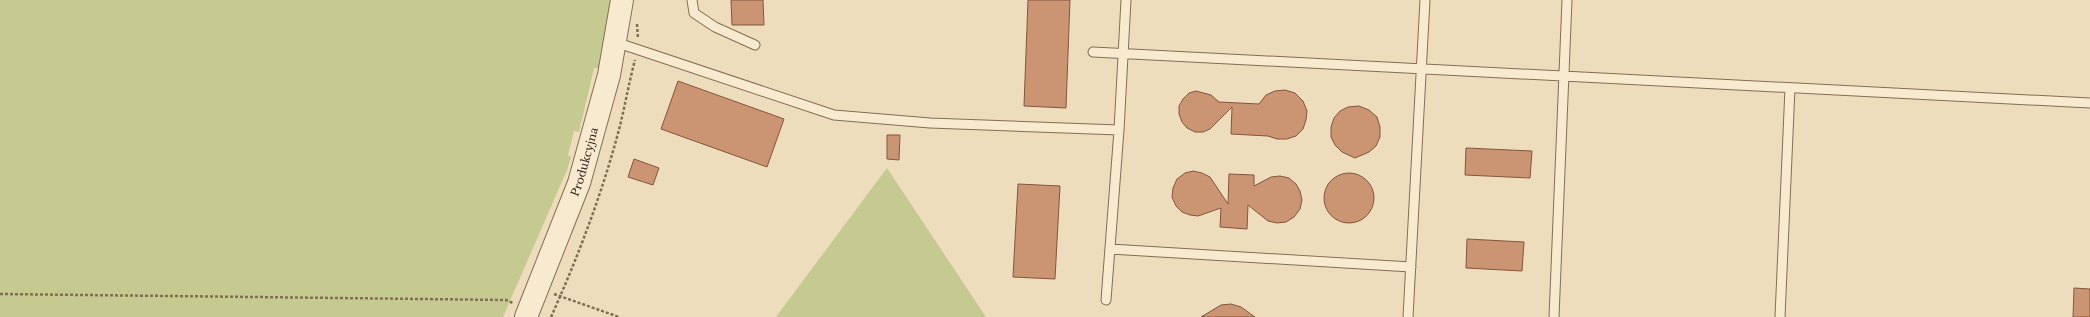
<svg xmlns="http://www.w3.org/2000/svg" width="2090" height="317" viewBox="0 0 2090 317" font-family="'Libre Baskerville',serif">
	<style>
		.green { fill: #c5ca91 }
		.building { fill: #cb9472; stroke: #83563c }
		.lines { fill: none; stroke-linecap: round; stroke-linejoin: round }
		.service-casing { stroke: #846d56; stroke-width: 11 }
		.tertiary-casing { stroke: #846d56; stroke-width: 24 }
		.path { stroke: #846d56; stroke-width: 2.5; stroke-dasharray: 3 2; stroke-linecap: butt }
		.service { stroke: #f8eacf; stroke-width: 9 }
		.tertiary { stroke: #f8eacf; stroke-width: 22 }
		.labels { text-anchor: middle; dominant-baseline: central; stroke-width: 4; stroke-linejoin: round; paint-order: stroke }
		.street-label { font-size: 11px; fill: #33261b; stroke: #f4e7cc }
	</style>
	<rect width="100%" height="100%" fill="#edddbc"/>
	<path class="green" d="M0,0H609L613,2L599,68H594L579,132L574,131L568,155L571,157L567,170L503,317H0Z
		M887,168L986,317H776Z"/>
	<path class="building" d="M731,0H763L764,25H732Z
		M1028,0H1070L1066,108L1024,106Z
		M678,81L784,119L767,167L661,129Z
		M1285,90L1295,93L1303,101L1307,111L1306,120L1303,129L1296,136L1287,139H1277L1268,136L1231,134L1232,107L1210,129L1203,132H1195L1187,128L1182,122L1179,114V106L1183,99L1189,93L1196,91L1211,95L1219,102L1259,104L1266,95L1275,91Z
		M1359,106L1369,110L1377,117L1380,127V137L1376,146L1369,152L1355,158L1342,152L1335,145L1331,137V127L1334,118L1340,111L1348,107Z
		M887,135H900L899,160L887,159Z
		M1466,148L1532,151L1530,178L1465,175Z
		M634,159L659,168L653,185L628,177Z
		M1193,171L1202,173L1210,177L1228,204L1229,174L1254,175V186L1271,177L1280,176L1289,178L1296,184L1300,191L1302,200L1300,209L1294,217L1286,222L1277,223L1268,221L1248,205L1247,229L1220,227L1221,208L1198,216L1190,215L1182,212L1176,206L1172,197L1173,188L1177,179L1185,173Z
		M1324 198a25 25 0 1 1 50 0a25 25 0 1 1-50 0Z
		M1018,184L1060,186L1055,279L1013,277Z
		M1467,239L1524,242L1522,271L1466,268Z
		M2074,288L2090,289V317H2073Z
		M1231,304L1241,307L1255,317H1201L1221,305Z"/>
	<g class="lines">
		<defs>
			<path id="service" d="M692,0L694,13L715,27L755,45
				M615,42L834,115L930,123L1119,130L1106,300
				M1093,52L2090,103
				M1119,130L1126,0
				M1110,249L1411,267
				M1408,317L1425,0
				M1554,317L1567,0
				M1780,317L1790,88"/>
			<g id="tertiary">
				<path id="s1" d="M526,317L579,183L609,75L622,0"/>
			</g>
		</defs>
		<use href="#service" class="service-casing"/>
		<use href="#tertiary" class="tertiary-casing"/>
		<path class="path" d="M637,24L638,39
			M0,294L506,300L513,303
			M554,294L619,317
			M551,317C577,259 600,199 617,137C624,112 628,86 635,60"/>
		<use href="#service" class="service"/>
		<use href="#tertiary" class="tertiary"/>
	</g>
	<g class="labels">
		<g class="street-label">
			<text stroke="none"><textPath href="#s1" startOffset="166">Produkcyjna</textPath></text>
		</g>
	</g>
</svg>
